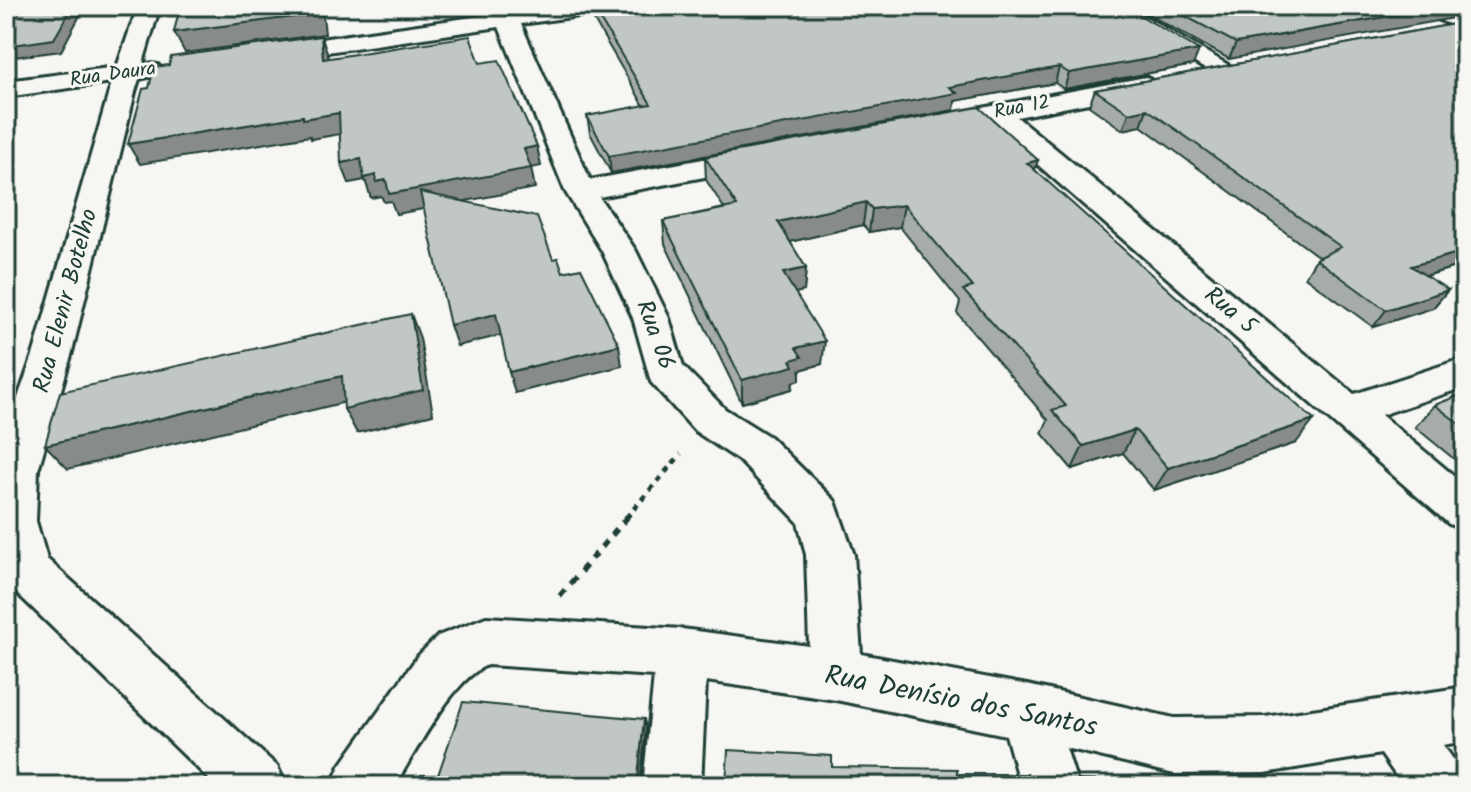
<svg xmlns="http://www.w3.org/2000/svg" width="1471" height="792" viewBox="0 0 1471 792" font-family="Kalam,sans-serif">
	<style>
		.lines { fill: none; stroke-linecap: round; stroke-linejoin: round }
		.street-casing { stroke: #1f3d34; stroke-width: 6 }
		.path-far1 { stroke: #1f3d34; stroke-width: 5; stroke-dasharray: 6 6; stroke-linecap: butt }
		.path { stroke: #1f3d34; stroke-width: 6; stroke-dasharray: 8 8; stroke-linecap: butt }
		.street { fill: #f6f6f2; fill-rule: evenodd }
		.wall { fill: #a6aca8; stroke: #1f3d34; stroke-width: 2 }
		.shaded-wall { fill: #878c88; stroke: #1f3d34; stroke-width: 2 }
		.building { fill: #c1c8c3; stroke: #1f3d34; stroke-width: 2 }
		.labels { text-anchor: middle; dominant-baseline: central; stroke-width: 6; stroke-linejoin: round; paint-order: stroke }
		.far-street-label { font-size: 20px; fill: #1f3d34; stroke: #f6f6f2 }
		.street-label { font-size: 24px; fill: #1f3d34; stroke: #f6f6f2 }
		.near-street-label { font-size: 28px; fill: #1f3d34; stroke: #f6f6f2 }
	</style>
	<rect width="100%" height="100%" fill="#f6f6f2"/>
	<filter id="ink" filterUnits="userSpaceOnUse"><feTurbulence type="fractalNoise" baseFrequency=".0125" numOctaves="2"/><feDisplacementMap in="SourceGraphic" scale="16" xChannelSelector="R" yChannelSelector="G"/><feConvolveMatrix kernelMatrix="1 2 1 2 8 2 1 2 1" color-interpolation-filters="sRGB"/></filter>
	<g filter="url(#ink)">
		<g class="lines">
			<defs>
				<path id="street" d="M138,6H160L143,63L158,65L162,70L158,75L139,79L135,92L72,352L38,470L36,521L47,559L277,766L286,786H216L13,589L6,575V432L34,352L112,82L6,97V81L117,67Z
					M491,6H513L515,11L554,6H612L601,13L521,24L590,180L757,149L767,152L772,158L767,164L757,167L599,197L636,251L669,318L683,366L725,409L770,437L835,501L854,555L861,654L1027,685L1174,718L1265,717L1465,687V741L1443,745L1458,766L1465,786H1403L1381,754L1265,773L1174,774L1066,748L1078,786H1020L1006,735L836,700L706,681L701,786H643L654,676L487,665C451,680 416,753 394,786H331L340,766L418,656L438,636L486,617L682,629L809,646L806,555L798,522L740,461L695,431L651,382L633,318L602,251L565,191L499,27L272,60L260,53L272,46L494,14Z
					M1100,6H1127L1237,70L1233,75H1215Z
					M1412,6H1443L1465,15V30L1415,11Z
					M1146,77L1159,85L1155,90L1017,117L1354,394L1465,358V387L1381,415L1465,485V530L1449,524L990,123L934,133L924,131L920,125L924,119L934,117Z"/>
			</defs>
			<use href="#street" class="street-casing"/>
			<path class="path-far1" d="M626,518L681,454"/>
			<path class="path" d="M560,596L628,516"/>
			<use href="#street" class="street"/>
		</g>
		<path class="wall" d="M590,6H1124L1193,65L1064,89L1055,83L955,101L954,110L611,173L590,133L587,116L644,106L592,17Z
			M1133,6H1465L1229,59Z
			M1465,22V264L1426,276L1448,290L1433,308L1373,327L1305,277L1316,259L1319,257L1141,126L1123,130L1089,106L1095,90Z
			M705,157L1035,170L1296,443L1154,490L1123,453L1072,469L1042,433L1048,420L957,313L960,302L900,227L869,232L863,225L790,242L806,268L804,291L795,293L822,364L800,370V380L793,382L792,389L742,403L665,244L663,221L724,208L706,180Z
			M1465,393V468L1415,427L1435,405Z"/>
		<path class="shaded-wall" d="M73,6H85L61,51L6,58V46Z
			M317,6H322L325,34L185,53L174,32Z
			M1447,6H1465V16L1229,59L1236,43Z
			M321,36L328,54L330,77L323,59Z
			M1199,50L1193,65L1064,89L1069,73Z
			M1059,67L1055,83L955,101L954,110L611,173L609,156L949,87Z
			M1147,109L1141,126L1123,130L1129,113Z
			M339,113L346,133L311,139L310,136L140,164L128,144L303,116Z
			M537,146L541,166L531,168L535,188L396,214L391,201L384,202L381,196L371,198L365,180L349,183L341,163L361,159L524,149Z
			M1038,160L1031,182L1027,163Z
			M866,202L863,225L777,245L778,222Z
			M904,205L900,227L869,232L872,209Z
			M1465,251V264L1398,284L1411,266Z
			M806,268L804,291L781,296L783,273Z
			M1448,290L1433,308L1373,327L1386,310Z
			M411,314L420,338L433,414L357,433L344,409Z
			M496,314L502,335L457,346L450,325Z
			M825,341L822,364L800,370V380L793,382L792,389L742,403V380L791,360L796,348Z
			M619,345L622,366L515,393L509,372Z
			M342,376L354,400L68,469L45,445Z
			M1314,420L1296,443L1154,490L1168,468Z
			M1135,430L1123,453L1072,469L1083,446Z
			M644,719L646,729L640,786L638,777Z"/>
		<path class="building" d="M22,6H73L54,39L6,46V33Z
			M180,6H317L318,14L174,32Z
			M592,6H1124L1199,50L1069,73L1059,67L949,87L957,93L609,156L587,116L651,104Z
			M1166,6H1447L1236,43Z
			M1465,22V251L1411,266L1448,290L1386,310L1316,259L1341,247L1147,109L1129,113L1095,90Z
			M321,36L323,59L470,36L480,63L499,60L537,146L524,149L531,168L389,194L386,180L376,182V175L364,178L361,159L341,163L339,113L303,119V116L128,144L143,89L149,88L154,67L169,65L171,57Z
			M979,107L1038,160L1027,163L1314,420L1168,468L1135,430L1083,446L1052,410L1066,406L963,290L973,287L904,205L872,209L866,202L778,222L806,268L783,273L825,341L796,348L802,357L791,360L794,366L742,380L663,221L737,206L705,157Z
			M420,192L537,217L553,259L558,258L563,272L581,268L619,345L509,372L496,314L450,325Z
			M411,314L423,390L344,409L342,376L45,445L60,392Z
			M1465,393V428L1435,405Z
			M463,702L644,719L638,777L642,780V786H418L421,775H438Z
			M728,750L832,756V767L957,769V774H1027L1028,779L1270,784L1271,786H726Z"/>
	</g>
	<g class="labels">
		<g class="far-street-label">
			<text transform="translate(113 75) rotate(-8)">Rua Daura</text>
			<text transform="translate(1022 108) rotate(-11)">Rua 12</text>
		</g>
		<g class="street-label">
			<text transform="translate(66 301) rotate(-75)">Rua Elenir Botelho</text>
			<text transform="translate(1230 311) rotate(40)">Rua 5</text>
			<text transform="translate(655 335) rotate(70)">Rua 06</text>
		</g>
		<g class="near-street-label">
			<text transform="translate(961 702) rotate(11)">Rua Denísio dos Santos</text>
		</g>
	</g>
	<rect width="1471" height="792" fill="none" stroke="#f6f6f2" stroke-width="32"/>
	<rect x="16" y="16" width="1439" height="760" fill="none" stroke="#1f3d34" stroke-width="3" filter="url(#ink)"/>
</svg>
